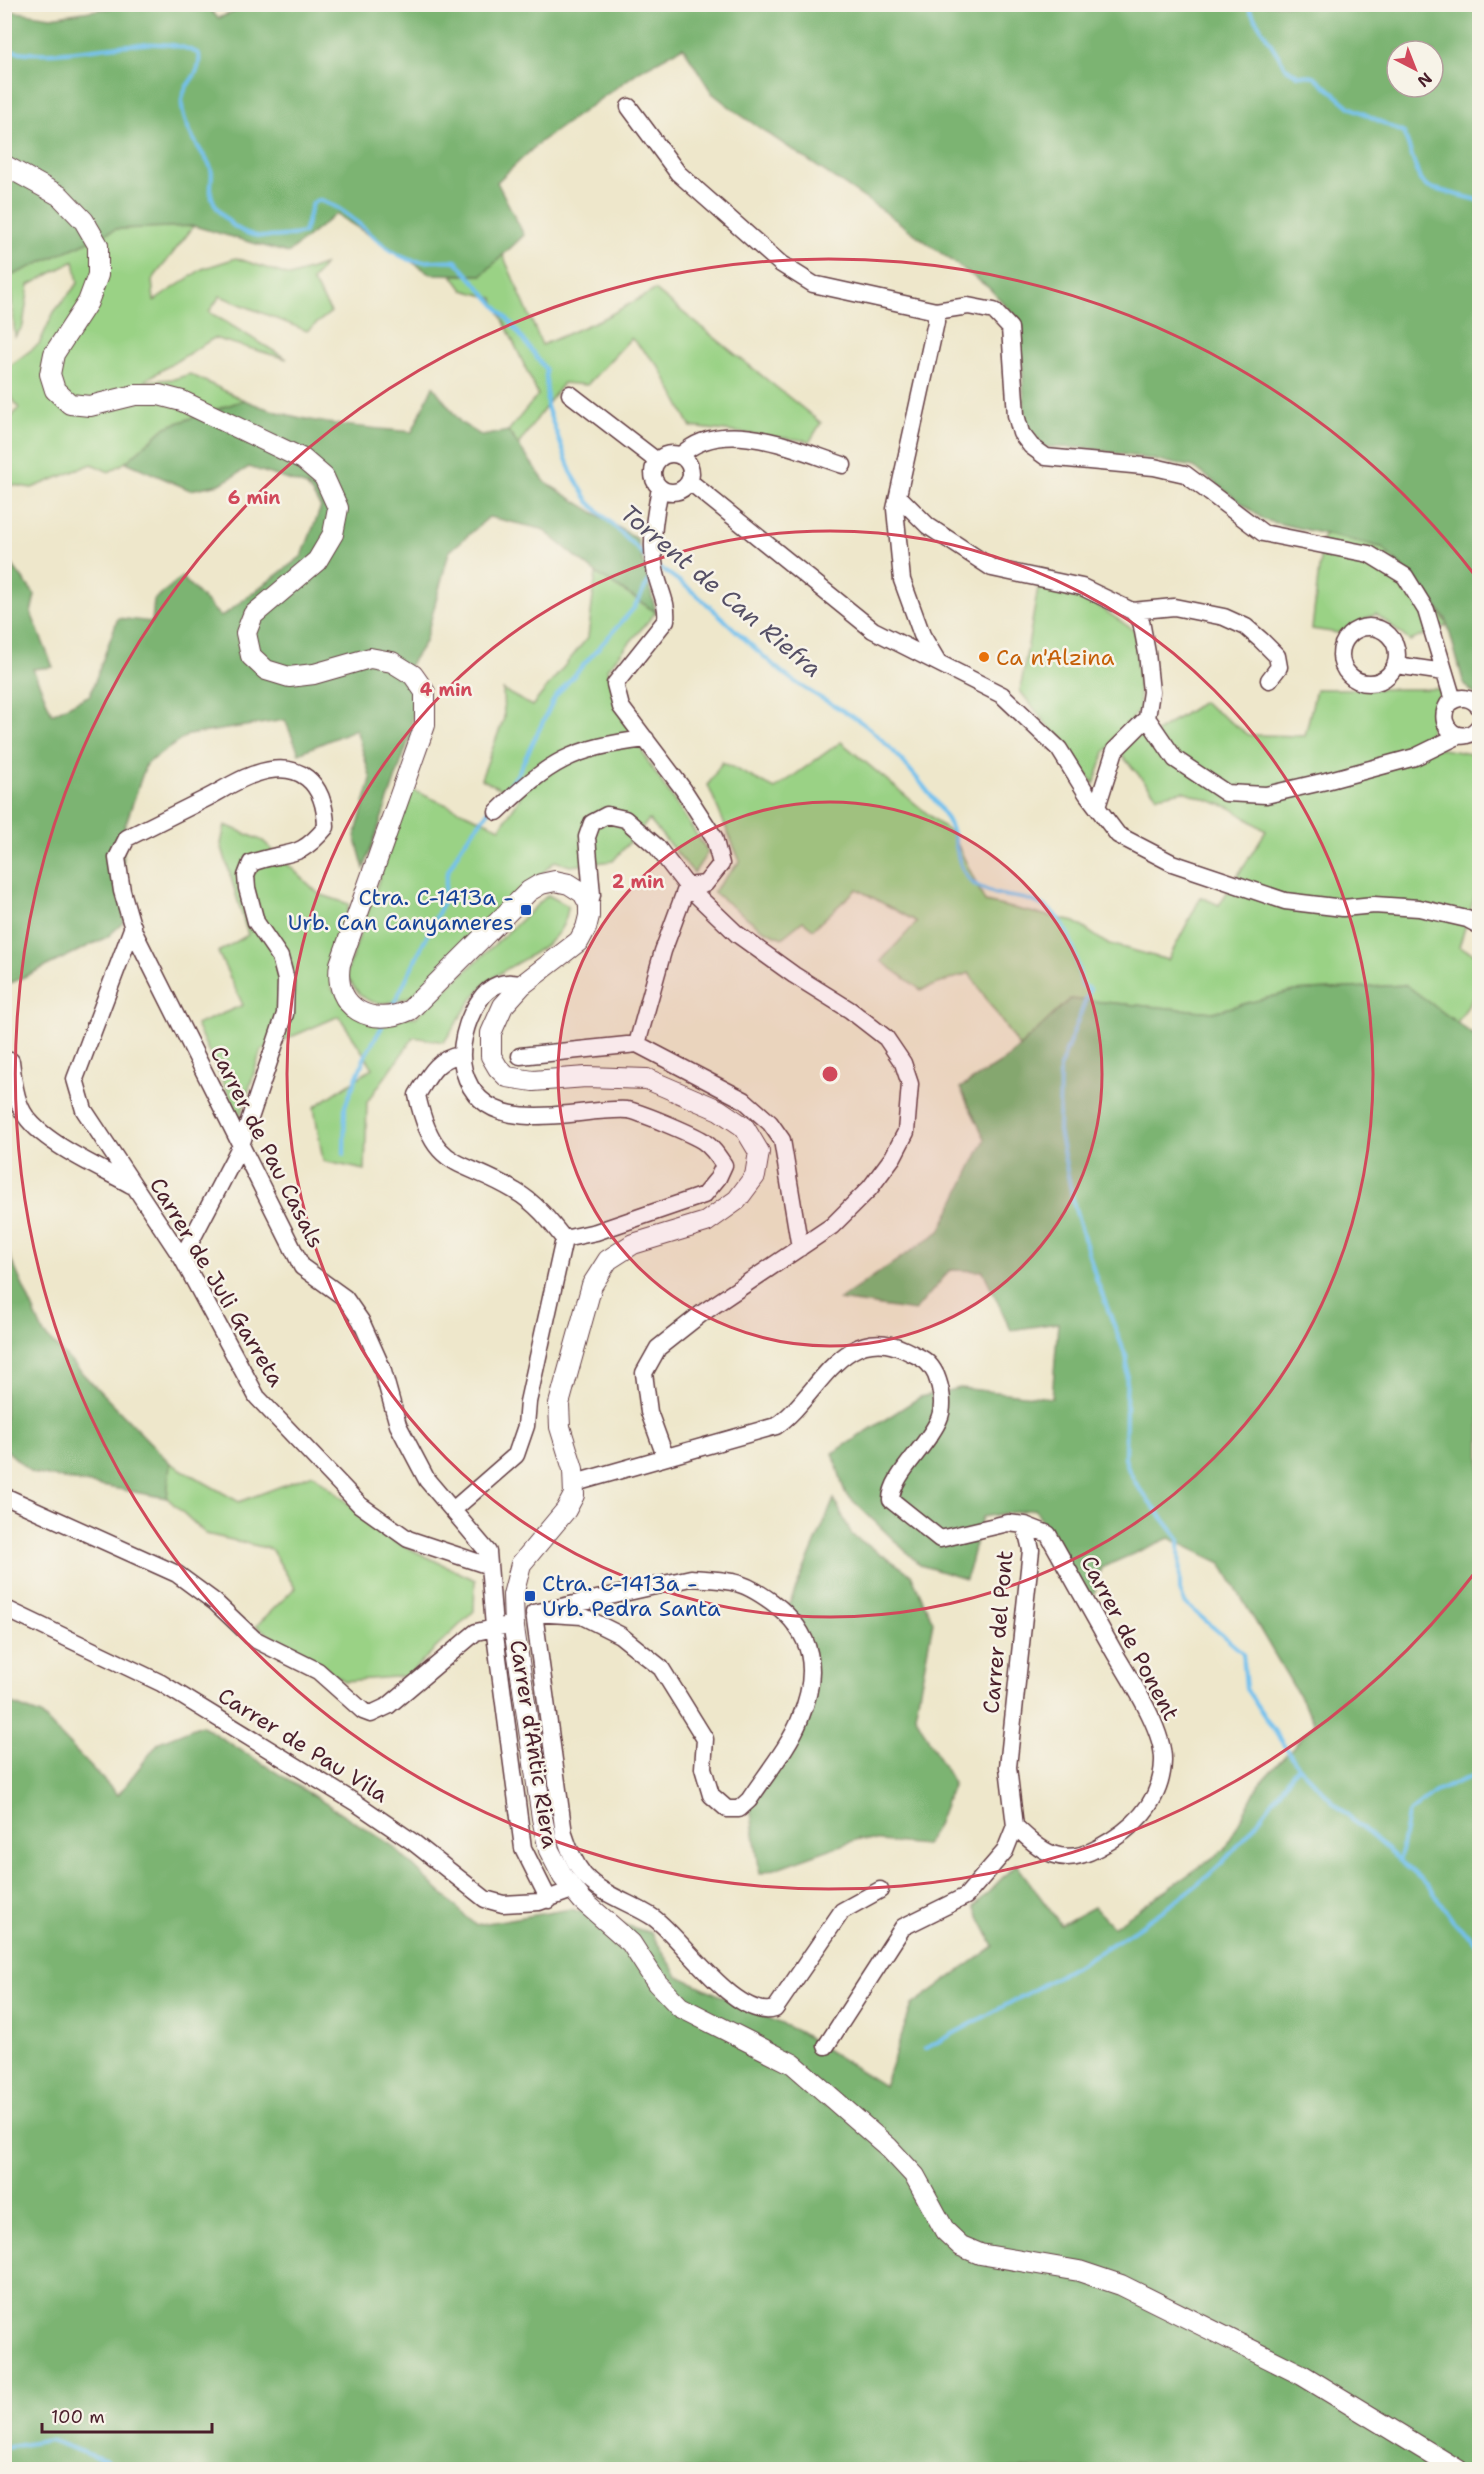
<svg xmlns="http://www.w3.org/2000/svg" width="1484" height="2474" viewBox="0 0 1484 2474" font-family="'Shantell Sans',sans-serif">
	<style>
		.green { fill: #9ad285; stroke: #727858; stroke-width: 1.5 }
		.forest { fill: #7bb472; stroke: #626a4e; stroke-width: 1.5; fill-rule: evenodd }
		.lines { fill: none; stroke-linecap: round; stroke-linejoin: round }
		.stream { stroke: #73c1ee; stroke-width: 4 }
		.minor-casing { stroke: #633d43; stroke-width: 19 }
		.major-casing { stroke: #633d43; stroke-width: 22 }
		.minor { stroke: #fff; stroke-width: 16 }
		.major { stroke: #fff; stroke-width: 20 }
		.ring { fill: none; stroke: #d1495b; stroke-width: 3 }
		.food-dot { fill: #e8710a; stroke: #f7f3e8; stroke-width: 2 }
		.transit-dot { fill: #1a4fb4; stroke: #f7f3e8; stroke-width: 2 }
		.labels { text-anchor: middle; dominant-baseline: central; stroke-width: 5; stroke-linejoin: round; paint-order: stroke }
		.food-label { font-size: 22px; fill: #c56008; stroke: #f7f3e8; text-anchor: start }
		.transit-label { font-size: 22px; fill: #164399; stroke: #f7f3e8; text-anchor: end }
		.street-label { font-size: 22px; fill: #4a1f2b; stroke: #f7f3e8 }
		.water-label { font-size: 24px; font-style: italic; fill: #565066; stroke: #f7f3e8 }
		.centre { fill: #d1495b; stroke: #f7f3e8; stroke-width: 3 }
		.ring-label { font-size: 18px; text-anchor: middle; font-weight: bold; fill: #d1495b; stroke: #f7f3e8; stroke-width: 5; stroke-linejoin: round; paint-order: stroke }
	</style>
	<rect width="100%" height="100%" fill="#f7f3e8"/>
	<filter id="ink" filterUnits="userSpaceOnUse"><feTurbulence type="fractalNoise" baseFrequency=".0167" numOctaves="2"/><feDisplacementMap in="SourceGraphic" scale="12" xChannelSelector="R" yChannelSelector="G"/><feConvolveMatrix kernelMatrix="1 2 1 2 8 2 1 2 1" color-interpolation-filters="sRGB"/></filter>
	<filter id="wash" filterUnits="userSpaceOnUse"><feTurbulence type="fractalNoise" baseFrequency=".008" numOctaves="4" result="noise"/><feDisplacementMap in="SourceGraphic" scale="24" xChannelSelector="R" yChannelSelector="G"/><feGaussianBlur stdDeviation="1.35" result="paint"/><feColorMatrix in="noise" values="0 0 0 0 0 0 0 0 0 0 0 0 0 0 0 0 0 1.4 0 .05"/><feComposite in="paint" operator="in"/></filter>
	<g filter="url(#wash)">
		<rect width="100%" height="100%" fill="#eee7cb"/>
		<path class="green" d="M194,226L152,280L154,301L202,269L236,258L290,276L324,265L312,281L331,312L307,331L220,296L209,312L287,359L214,338L144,381L174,379L190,374L244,400L166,427L126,462L109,472L92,464L32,488L7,484L4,480L5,425L19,408L5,388L4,370L39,344L54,312L78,283L74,261L29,285L23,326L15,337L11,291L5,284V273L13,275L116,229Z
			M503,255L542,345L606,317L655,290L821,423L810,441L691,427L659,366L631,338L587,385L563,383L518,445L508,431L538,395L493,298L463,290L452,275H482Z
			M1323,534L1381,547L1418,582L1448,625L1410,641L1376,614L1338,633L1312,629Z
			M596,573L656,612L607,669L645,757L708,852L694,873L649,820L613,861L570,866L555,861L413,996C378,1007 366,1009 346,975L410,789L500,828L520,798L481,779L504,718L503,690L532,706L588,637Z
			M1038,588L1086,598L1135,631L1140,709L1132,718L1147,738L1203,702L1249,735L1305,736L1316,689H1441L1426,746L1471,754L1479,759V883L1459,947L1479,955V989L1457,1023L1406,985L1294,991L1213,1012L1071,999L1019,1047L969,973L921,990L881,961L917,922L857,889L813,929L803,921L782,938L762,929L713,892L740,861L708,785L722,762L775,789L841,742L953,835L985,902L1075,922L1106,943L1168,960L1201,897L1219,905L1266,831L1231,808L1183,791L1157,796L1112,744L1105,752L1094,784L1020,691Z
			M225,825L263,841L319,894L349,904L331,988L362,1015L416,1017L548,895L568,906C565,951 511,959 484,985C469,1000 457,1024 444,1042L414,1037L367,1102L365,1170L323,1161L314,1107L373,1068L339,1016L261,1050L240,1118L196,1025L243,1005L218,952L248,935L221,844Z
			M170,1463L239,1502L313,1474L394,1541L475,1580L474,1611L407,1676L345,1681L256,1626L295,1588L271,1549L206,1534L167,1498Z"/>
		<path class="forest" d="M205,4L218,18L256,4L1479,5V699L1464,684L1446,619L1418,582L1381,547L1264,520L1194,467L1087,448L1043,447L1025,423L1020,321L989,288L882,210L739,114L712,93L683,47L641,70L540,142L497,182L524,235L482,275L431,274L336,214L288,253L194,226L116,229L13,275L4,273V10L51,17L130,5ZM1397,51H1433V87H1397Z
			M433,386L461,423L482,436L508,431L546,483L637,539L656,612L596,573L542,529L489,517L449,552L425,642L401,678L413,694L412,731L364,869L355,836L371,779L356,729L299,753L285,720L188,735L146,764L123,832L124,922L107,937L5,986L4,554L35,595L31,613L53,667L33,669L52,714L90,695L118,618L152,622L154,600L182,577L221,617L302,556L321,507L307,486L249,467L220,484L190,490L126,462L166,427L244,400C300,424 353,426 412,432Z
			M1406,985L1480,1040L1479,2469H5L4,1701L41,1715L118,1795L159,1742L201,1725L390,1844L475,1925L571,1909L651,1933L678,1976L799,2032L884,2086L912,2005L994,1946L974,1907L1016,1864L1061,1925L1094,1907L1113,1927L1225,1849L1259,1784L1315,1723L1221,1563L1169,1538L1101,1568L1090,1609L1035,1509L982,1517L966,1579L920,1565L845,1493L833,1453L920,1397L960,1388L1052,1398L1058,1323L1011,1330L983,1271L950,1270L915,1311L839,1300L940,1231L985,1139L960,1088L1008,1058L1070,999L1213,1012L1294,991Z
			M4,1243L44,1334L170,1463L167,1498L32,1473L5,1449Z
			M834,1499L852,1535L911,1574L933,1622L915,1715L953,1783L938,1823L925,1845L858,1839L760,1874L749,1800L800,1720L811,1656L788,1607Z"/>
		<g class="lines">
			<path class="stream" d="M1246,4L1286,68L1298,75L1314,76L1350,107L1404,133L1420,180L1427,187L1478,200L1480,203
				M4,49C64,66 151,26 199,54C202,77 184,81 182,99C180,120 197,146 208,162C215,173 210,181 211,193C212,201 216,207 221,213C243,242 271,239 304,233L312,204L318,200C356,210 374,247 410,260C423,264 442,259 456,261L511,323L546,370L547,407L571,472L589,502L649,560
				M660,568C706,597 742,640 784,674C808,693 836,705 861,722C888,742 912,771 933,798C941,809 951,823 954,837C958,853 958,866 969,879C975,887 988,891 997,894C1008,897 1021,897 1032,901C1070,913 1074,951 1082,985L1090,989L1060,1067L1059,1131L1074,1205L1097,1281L1127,1359L1125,1458L1129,1471L1138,1487L1179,1539L1180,1591L1185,1603L1243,1653L1246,1689L1298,1766L1335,1804L1430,1887L1453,1921L1480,1945
				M391,1010L443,903L447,873L462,845L517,775L555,697L634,608L651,577
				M344,1154L345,1106L366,1054L382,1027
				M1400,1858L1408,1814L1435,1792L1480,1773
				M925,2049C1016,1999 1117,1949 1198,1884C1238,1853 1269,1806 1298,1766
				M4,2448L50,2440L107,2461L116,2470"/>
		</g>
	</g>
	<g filter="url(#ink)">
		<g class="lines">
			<defs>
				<path id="minor" d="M629,107L678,173L781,264L813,284L936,311L968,306L994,311L1010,328L1016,415L1021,433L1031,446L1046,457L1154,467L1185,474L1263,533L1369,554L1405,576L1426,610L1453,700
					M936,311V322L895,509L902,580L922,635L938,662
					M570,394L657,461
					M653 473a19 19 0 1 1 38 0a19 19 0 1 1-38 0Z
					M680,456C722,415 795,449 843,465
					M689,481L873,630L1002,695L1059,749L1087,794L1118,835L1172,863L1285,901L1343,908L1374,905L1419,908L1467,919L1480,926
					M898,496L928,526L992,568L1082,587L1132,611L1174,607L1224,617L1246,627L1261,640L1277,656L1279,667L1269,680
					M1341 655a28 28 0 1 1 56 0a28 28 0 1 1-56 0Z
					M1396,665L1444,672
					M1480,708C1471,696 1459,695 1448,704C1434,728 1464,749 1480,725
					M1147,718L1175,759L1226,793L1266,795L1326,781L1415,757L1458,736
					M1097,807L1115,750L1147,718L1151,692L1147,653L1141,621L1132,611
					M497,812C550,761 571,748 646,739
					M589,904L592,895L587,837L592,823L607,815L625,819L657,847L687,886L705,884L721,864L714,837L683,789L621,707L615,684L666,620C668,601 658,588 655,569C650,542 655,515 660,488
					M133,926L75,1079L84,1110L182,1258L257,1397L360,1505L408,1539L489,1566
					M522,985C505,979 489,985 479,1001C466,1020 458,1049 464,1071C484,1142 575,1107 627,1110C636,1110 694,1135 703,1141C712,1147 718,1156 724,1165L718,1178L704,1195L596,1232L564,1239
					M637,1044L744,1100L770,1123L782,1140L800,1248
					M460,1055C436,1059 429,1076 417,1095C434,1173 459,1157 515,1191C536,1203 550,1221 564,1239
					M520,1056L637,1044L663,951L687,886L737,934L794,975L850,1010L886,1038L903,1063L910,1084L906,1132L893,1157L870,1188L832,1226L701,1314L658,1348L644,1373L649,1412L665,1456
					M11,1061C13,1077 15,1098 23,1112C40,1142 101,1168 131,1185
					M182,1258L241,1145L285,1014L286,980L280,957L256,922L247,888L246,876L251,863C289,849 297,862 326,827C325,782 300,759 255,774C238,779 221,791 205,799C179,812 153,825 127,838L117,858L122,891L134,932L302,1267L345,1298L361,1321L382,1368L398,1425L427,1480L488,1552L494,1627L523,1848L549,1900
					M575,1483L776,1426C817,1399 842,1320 905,1350C921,1358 928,1359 936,1375C941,1387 945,1406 939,1419C929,1445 891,1475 891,1500L940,1539L1008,1523L1025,1525L1031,1550L1008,1767L1015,1826L1005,1851L966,1896L903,1927L826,2046
					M4,1496L177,1574L215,1602L254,1639L318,1671L363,1711L371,1714L388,1706L476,1632L504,1626
					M453,1510L516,1455L526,1426L528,1402L564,1239
					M691,1578C704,1579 719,1579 732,1582C745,1584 761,1594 772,1602C814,1633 820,1671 800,1719C791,1744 764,1777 749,1800L739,1809H727L711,1795L703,1768L705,1739L661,1668L620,1635L582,1616L534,1613Z
					M4,1608L161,1683L356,1803L413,1842L485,1899L503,1904L539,1902L572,1890
					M534,1613L564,1834C569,1849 574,1863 584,1875C603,1896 632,1903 654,1918C682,1938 736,2021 775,2009L842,1911L880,1890
					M1015,1826C1042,1852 1061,1868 1098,1848C1132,1830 1162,1802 1163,1761C1164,1729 1129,1678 1113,1650C1091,1611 1070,1573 1048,1534L1025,1525"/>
				<path id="major" d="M4,165L60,196L84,221L98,245V275L88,302L54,354L50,374L55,390L70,404L90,406L135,395H159L182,401L303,459L324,477L338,508L333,534L317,561L253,615L246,633L251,656L266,670L289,677L314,674L370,658L392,662L413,675L425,692V725L340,964C333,1009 372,1028 410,1010L529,891L541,884L555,881L569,884L583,893L589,904V916L586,928L579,941L522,985L503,1006L491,1033V1056L498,1068L507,1077L533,1081L586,1077L647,1079L719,1110L744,1127L759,1152L755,1176L737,1200L706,1222L633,1244L608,1260L592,1285L559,1404L560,1427L573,1469L574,1495L566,1510L521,1564L513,1595L514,1628L542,1818L549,1850L563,1877L582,1900L631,1943L657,1983L680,2007L793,2064L888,2147L915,2176L945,2231L961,2246L980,2254L1079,2271L1121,2285L1302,2375L1458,2470"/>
			</defs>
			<use href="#minor" class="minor-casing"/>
			<use href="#major" class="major-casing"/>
			<use href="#minor" class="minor"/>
			<use href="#major" class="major"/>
		</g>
	</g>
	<circle cx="830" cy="1074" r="272" fill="#d1495b" fill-opacity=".12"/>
	<g class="ring">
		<circle cx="830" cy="1074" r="272"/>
		<circle cx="830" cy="1074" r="543"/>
		<path d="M1477 1570A815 815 0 1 1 1477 578"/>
	</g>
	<circle class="food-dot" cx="984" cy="657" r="6"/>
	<g class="transit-dot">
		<rect x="520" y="904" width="12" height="12" rx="3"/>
		<rect x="524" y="1590" width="12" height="12" rx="3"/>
	</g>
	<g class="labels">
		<g class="food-label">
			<text x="996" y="657">Ca n'Alzina</text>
		</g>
		<g class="transit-label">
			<text x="514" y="897">Ctra. C-1413a -<tspan x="514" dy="25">Urb. Can Canyameres</tspan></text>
			<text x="542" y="1583" text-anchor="start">Ctra. C-1413a -<tspan x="542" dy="25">Urb. Pedra Santa</tspan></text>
		</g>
		<g class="street-label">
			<text transform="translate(267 1147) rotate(63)">Carrer de Pau Casals</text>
			<text transform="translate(217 1282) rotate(59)">Carrer de Juli Garreta</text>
			<text transform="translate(998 1632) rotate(-85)">Carrer del Pont</text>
			<text transform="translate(1130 1638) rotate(62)">Carrer de Ponent</text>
			<text transform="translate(534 1744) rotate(81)">Carrer d'Antic Riera</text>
			<text transform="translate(303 1745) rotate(32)">Carrer de Pau Vila</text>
		</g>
		<g class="water-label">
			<text transform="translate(721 591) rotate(40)">Torrent de Can Riefra</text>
		</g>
	</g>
	<circle cx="830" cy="1074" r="9" class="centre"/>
	<g class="ring-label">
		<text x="254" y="504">6 min</text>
		<text x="446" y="696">4 min</text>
		<text x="638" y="888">2 min</text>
	</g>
	<rect width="1484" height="2474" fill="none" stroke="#f7f3e8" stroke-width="24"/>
	<g transform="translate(1415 69) rotate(138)"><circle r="28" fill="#f7f3e8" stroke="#b29e9c" stroke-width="1.5"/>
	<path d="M0-4.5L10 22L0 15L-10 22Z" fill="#d1495b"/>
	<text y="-9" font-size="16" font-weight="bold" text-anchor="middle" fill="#4a1f2b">N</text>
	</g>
	<path d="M42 2423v9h170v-9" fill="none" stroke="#4a1f2b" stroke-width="3"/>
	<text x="51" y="2423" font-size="18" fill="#4a1f2b" stroke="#f7f3e8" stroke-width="4.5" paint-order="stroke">100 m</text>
</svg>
